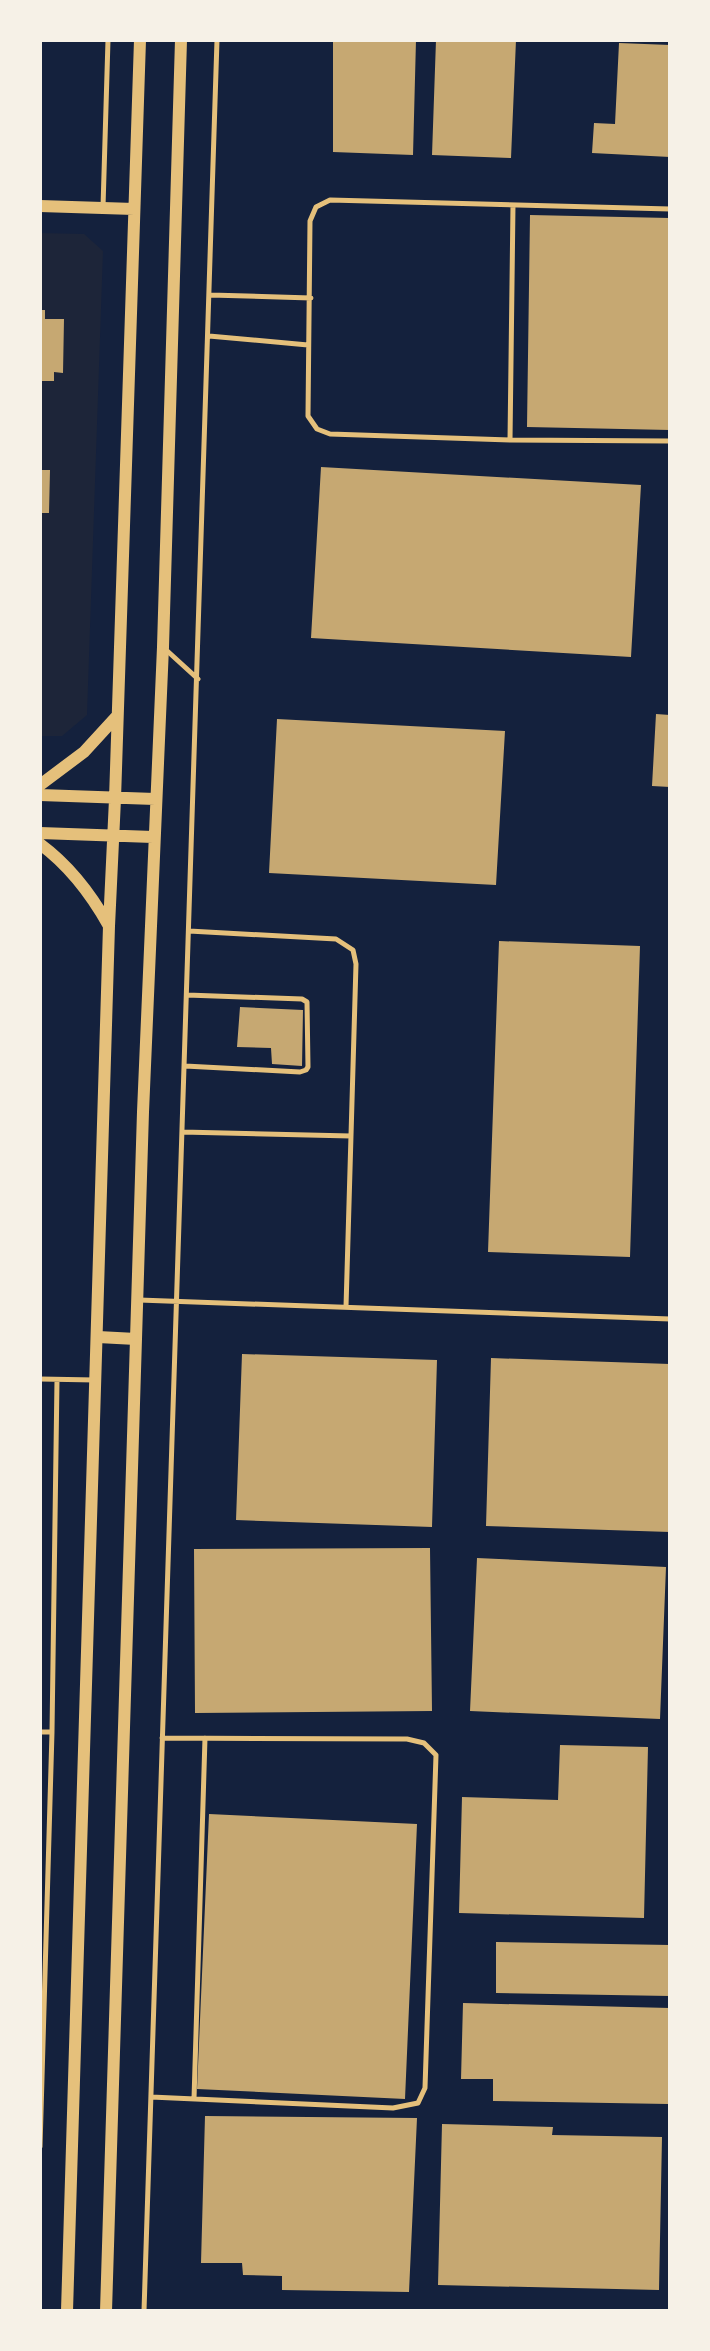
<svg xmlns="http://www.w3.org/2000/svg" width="710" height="2351" viewBox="0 0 710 2351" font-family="'Crimson Pro',serif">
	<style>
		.green { fill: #1d2539 }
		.building { fill: #c6a872 }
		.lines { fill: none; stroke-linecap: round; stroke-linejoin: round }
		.service { stroke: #e5c07b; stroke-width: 5 }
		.tertiary { stroke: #e5c07b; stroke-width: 12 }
	</style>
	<rect width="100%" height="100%" fill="#14213d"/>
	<path class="green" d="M40,233L84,234L103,251L87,715L62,736H40Z"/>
	<path class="building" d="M333,40H416L413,155L333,152Z
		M436,40H516L511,158L432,155Z
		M619,43L670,45V157L592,153L594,123L615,124Z
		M530,215L670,218V430L527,427Z
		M40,310H45V319H64L63,373L54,372V381H40Z
		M321,467L641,485L631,657L311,638Z
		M40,470H50L49,513H40Z
		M656,714L670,715V787L652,786Z
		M277,719L505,731L496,885L269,873Z
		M499,941L640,946L630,1257L488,1252Z
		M240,1007L303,1010L302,1066L272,1064L271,1048L237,1047Z
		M242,1354L437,1360L432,1527L236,1520Z
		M491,1358L670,1364V1532L486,1526Z
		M430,1548L432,1711L195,1713L194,1549Z
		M477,1558L666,1567L660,1719L470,1711Z
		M560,1745L648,1747L644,1918L459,1913L462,1797L558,1800Z
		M209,1814L417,1824L405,2099L197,2089Z
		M496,1942L670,1945V1996L496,1993Z
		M463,2003L670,2008L668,2104L493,2101V2079H461Z
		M205,2116L417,2118L409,2292L282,2290V2276L243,2275L242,2263H201Z
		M442,2124L553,2127L552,2135L662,2137L659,2290L438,2285Z"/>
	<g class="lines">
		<path class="service" d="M103,207L108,40
			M670,209L330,200L316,207L310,221L308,416L317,429L330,434L510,440L670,441
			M210,295L311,298
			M209,336L308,345
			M510,440L513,205
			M164,648L198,679
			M189,931L336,939L353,950L356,964L346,1307
			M185,1066L300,1072L306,1070L308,1067L307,1002L302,999L187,995
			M182,1132L351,1136
			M139,1300L670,1319
			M40,1379L95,1380
			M40,1732H52
			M151,2097L393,2108L418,2103L425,2088L436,1755L424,1743L407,1739L162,1738
			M194,2099L205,1738
			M40,2147L52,1732L57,1380
			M144,2311L217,40"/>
		<path class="tertiary" d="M40,206L134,209
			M40,785L84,752L117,716
			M40,795L155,799
			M40,833L153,837
			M40,844C70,866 91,894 109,926
			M98,1337L136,1339
			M67,2311L109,926L115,799L140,40
			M106,2311L143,1112L163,647L181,40"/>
	</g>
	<rect width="710" height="2351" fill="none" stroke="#f6f1e7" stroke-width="84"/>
</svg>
